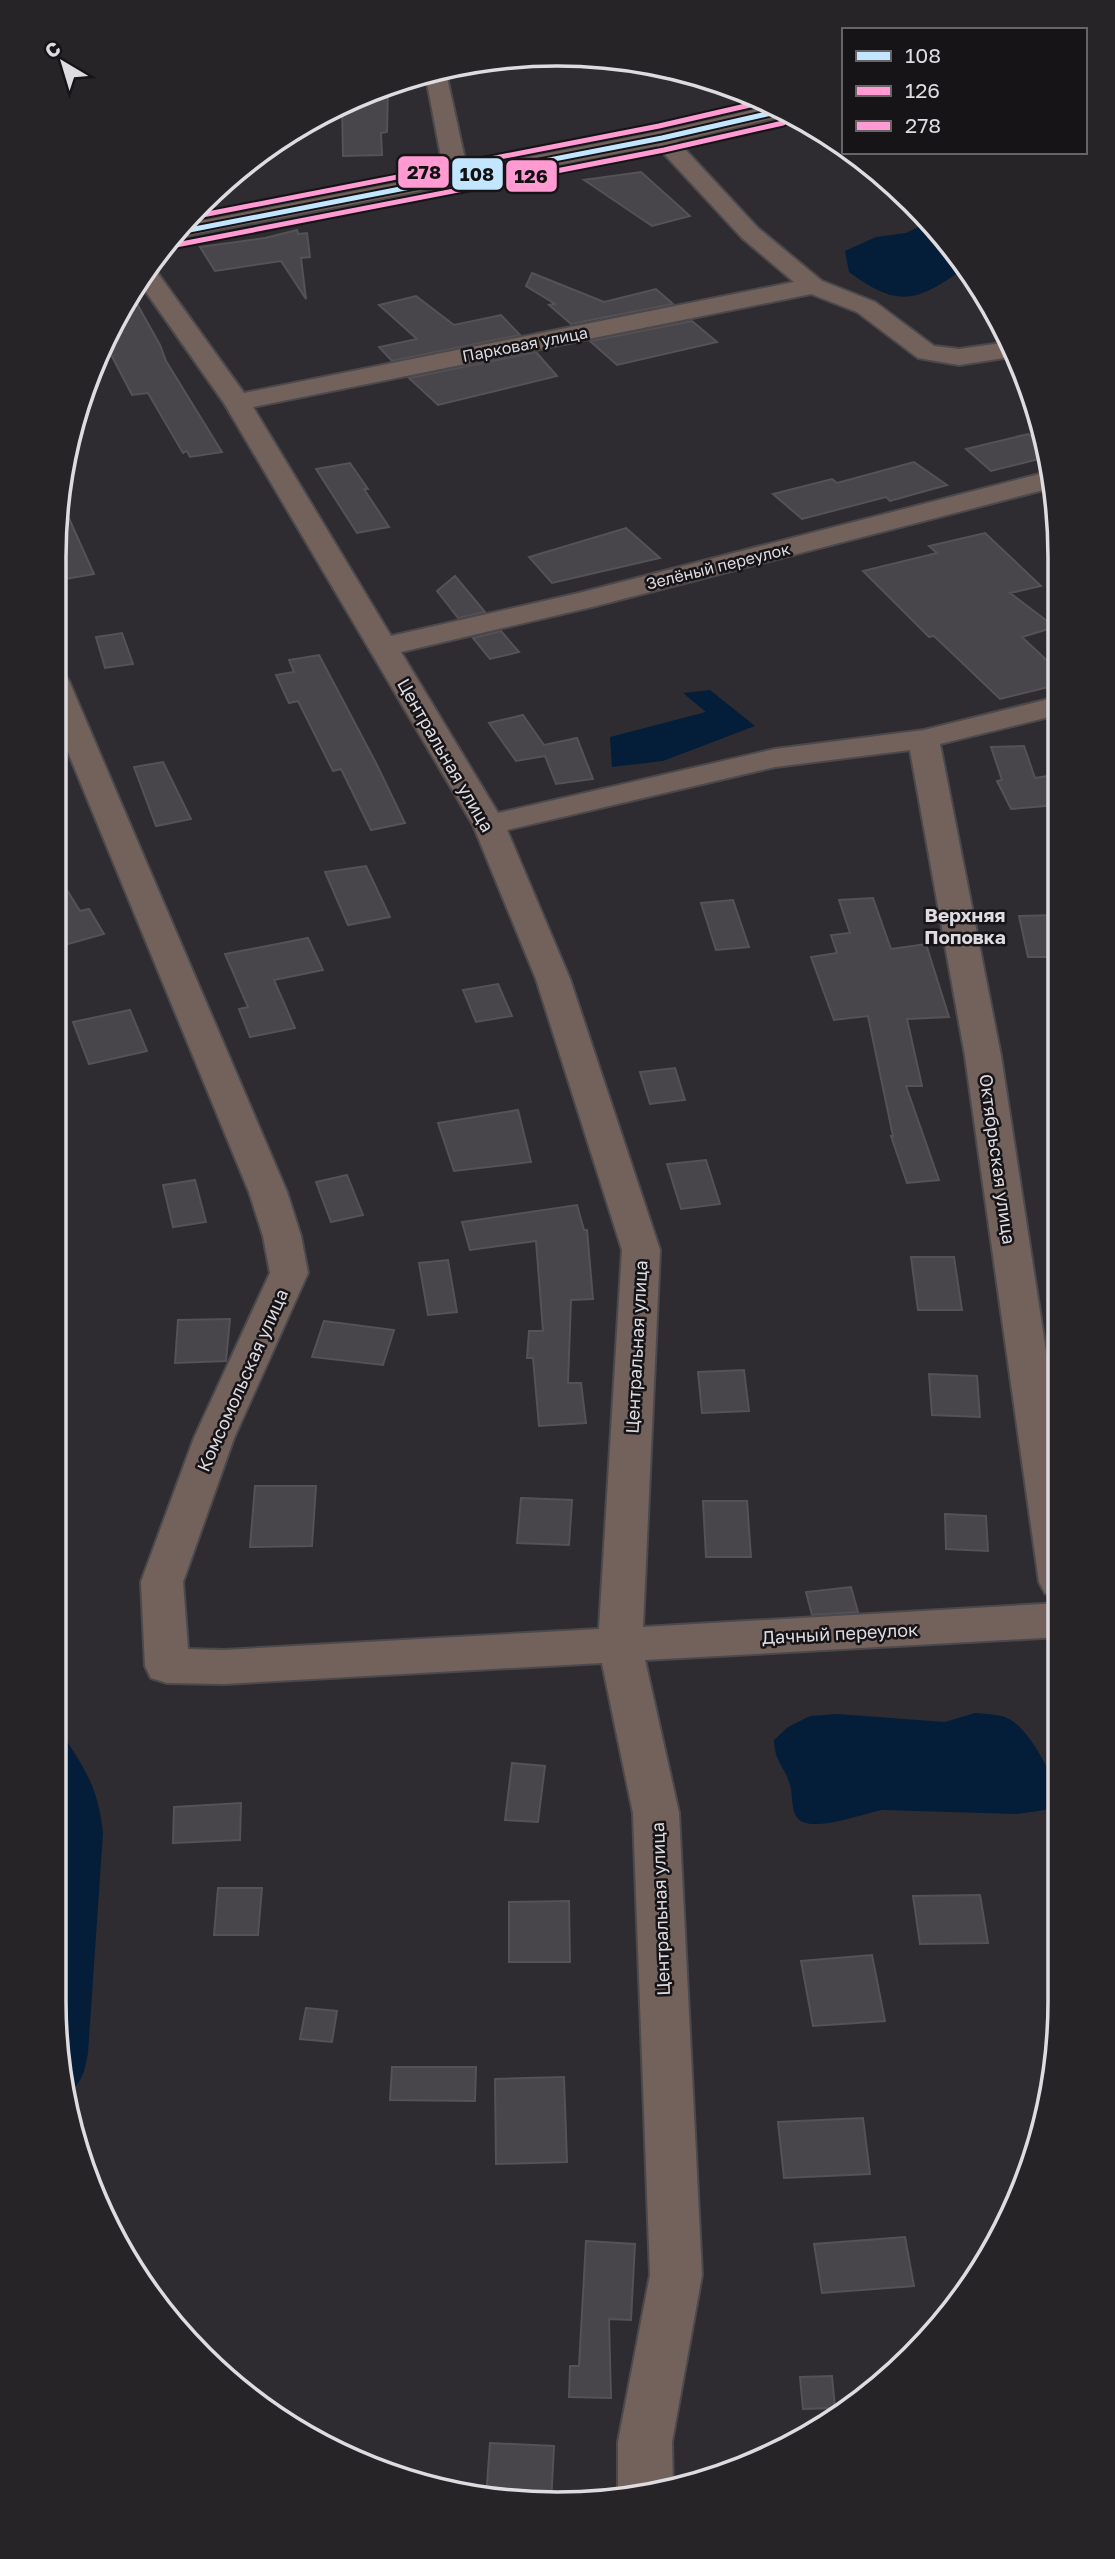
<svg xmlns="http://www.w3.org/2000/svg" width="1115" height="2559" viewBox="0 0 1115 2559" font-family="'Golos Text',sans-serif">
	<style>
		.water { fill: #041d39 }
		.building { fill: #48464a; stroke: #545256; stroke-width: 2 }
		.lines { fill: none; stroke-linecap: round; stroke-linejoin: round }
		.minor-casing { stroke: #4b494c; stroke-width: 4 }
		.tertiary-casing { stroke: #4b494c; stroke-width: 4 }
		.minor { fill: #73625c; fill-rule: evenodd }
		.tertiary { fill: #73625c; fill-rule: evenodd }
		.bus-1-casing { stroke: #161417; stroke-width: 9 }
		.bus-2-casing { stroke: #161417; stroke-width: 9 }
		.bus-3-casing { stroke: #161417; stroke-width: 9 }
		.bus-1 { stroke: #c2e6ff; stroke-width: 5 }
		.bus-2 { stroke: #ff9ad2; stroke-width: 5 }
		.bus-3 { stroke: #ff9ad2; stroke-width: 5 }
		.labels { text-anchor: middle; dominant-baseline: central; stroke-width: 5; stroke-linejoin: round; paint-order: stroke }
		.far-street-label { font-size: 16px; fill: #dedce0; stroke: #161417 }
		.street-label { font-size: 18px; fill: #dedce0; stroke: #161417 }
		.neighbourhood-label { font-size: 19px; font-weight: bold; fill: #dedce0; stroke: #161417 }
		.rim { fill: none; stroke: #dedce0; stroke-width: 3.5 }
		.line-badge { stroke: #161417; stroke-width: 2.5 }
		.pale-badge-label { font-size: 19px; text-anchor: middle; font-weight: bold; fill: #111 }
	</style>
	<rect width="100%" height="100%" fill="#2f2c31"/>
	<path class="water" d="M927,223L957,251L966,267C917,302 899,309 849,272L845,251L876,237L906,233Z
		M710,690L755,726L663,761L612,767L610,737L706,712L683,693Z
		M975,1713C986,1714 1000,1714 1009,1719C1030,1730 1055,1777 1058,1800L1045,1810L1017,1814L883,1810C863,1813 807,1836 796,1816C791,1807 793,1795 790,1785C784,1764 775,1764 774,1740L788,1727L810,1716L837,1714L945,1722Z
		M54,1722C81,1763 98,1783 103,1833L88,2053C85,2069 83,2082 69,2092L54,2001Z"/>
	<path class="building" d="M388,86L387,132L381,133L382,155L343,156L342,103Z
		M641,172L690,216L652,226L584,180Z
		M297,230L298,234L307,233L310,257L301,258L306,299L281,261L215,271L200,247L265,238Z
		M532,273L604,302L656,289L673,304L571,324L549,305L555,304L526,286Z
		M131,293L160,345L166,361L222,452L190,457L187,451L183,453L148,393L132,395L105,343L122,306Z
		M416,296L454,325L501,315L520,335L392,361L379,347L417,339L379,305Z
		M692,321L717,342L617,365L590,341Z
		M536,352L557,376L438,405L409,378Z
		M1028,434L1044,447L1047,457L991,471L966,449Z
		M914,462L947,485L890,501L886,497L802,519L773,494L832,479L837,483Z
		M350,463L368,489H364L389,527L357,533L316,469Z
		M63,505L94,574L54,581V557Z
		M626,528L660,558L552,583L529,557Z
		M985,533L1041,586L1010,593L1055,627L1022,637L1057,670V685L1000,699L934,636L929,637L863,571L937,553L929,546Z
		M455,576L485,612L458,618L437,591Z
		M501,631L519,652L490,659L473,638Z
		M122,633L133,664L105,668L96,637Z
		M319,655L376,763L405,823L371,830L341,769L333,771L298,701L289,703L276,675L294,672L289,660Z
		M523,715L544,745L577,738L593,779L556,784L545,756L516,761L489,723Z
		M1024,746L1035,778L1047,776L1057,797V805L1011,809L997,781L1002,780L991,747Z
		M163,762L191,819L156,826L134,767Z
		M366,866L390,917L348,925L325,872Z
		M54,869L80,911L89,909L104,934L54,948Z
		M873,898L891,949L926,944L949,1017L907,1019L922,1086H906L939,1180L907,1183L891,1136H893L868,1016L834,1020L811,957L837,953L831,935L850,933L839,900Z
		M733,900L749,947L716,950L701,903Z
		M1058,915V957H1028L1019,916Z
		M308,938L323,970L274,980L295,1028L250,1037L239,1009L248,1007L225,954Z
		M498,984L512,1016L476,1022L463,990Z
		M130,1010L147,1051L89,1064L73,1022Z
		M675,1068L685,1100L650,1104L640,1072Z
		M518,1110L531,1162L454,1171L438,1123Z
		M706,1160L720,1204L681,1209L667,1164Z
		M347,1175L363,1215L331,1222L316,1182Z
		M195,1180L206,1222L173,1227L163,1185Z
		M577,1205L584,1230H587L593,1299L571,1300L568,1383H581L586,1423L539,1426L533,1358H527L529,1331H543L536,1241L470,1250L462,1222Z
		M911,1257H954L962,1310H918Z
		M448,1260L457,1312L428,1315L419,1263Z
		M230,1319L226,1361L175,1363L178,1320Z
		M324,1321L394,1330L383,1365L312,1357Z
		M744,1370L749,1411L702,1413L698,1372Z
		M929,1374L977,1376L980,1417L932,1415Z
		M255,1486H316L312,1546L250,1547Z
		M521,1498L572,1500L569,1545L517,1543Z
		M703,1501H747L751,1557H706Z
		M945,1514L986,1516L988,1551L946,1549Z
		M851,1587L858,1612L812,1615L806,1592Z
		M512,1763L545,1766L538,1822L505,1820Z
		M241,1803L240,1840L173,1843L174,1807Z
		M218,1888H262L258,1935H214Z
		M980,1895L988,1943L920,1944L913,1896Z
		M569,1901L570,1962H509V1902Z
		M872,1955L885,2021L813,2026L801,1961Z
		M306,2008L337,2011L332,2042L300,2039Z
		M392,2067H476L475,2101L390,2100Z
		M564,2077L567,2162L496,2164L495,2079Z
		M863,2118L870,2174L784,2178L778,2122Z
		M905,2237L914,2286L822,2293L814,2244Z
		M586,2241L635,2244L631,2320L609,2319L611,2398L569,2397L570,2366H579Z
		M832,2376L835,2408L803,2409L800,2377Z
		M490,2443L554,2446L551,2504L486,2498Z"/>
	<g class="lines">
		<defs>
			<path id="minor" d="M445,68L469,178L465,183H449L445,178L425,72Z
				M662,131L670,133L758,228L822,281L875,302L934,346L959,349L1009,342L1017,356L959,365L918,358L857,312L811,294L253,407L391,636L579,593L1051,471L1055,487L592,607L401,652L498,813L775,749L924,730L1057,697V715L940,744L1001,1056L1059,1437L1060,1598L1045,1593L1039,1582L965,1056L910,750L775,767L507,830L570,979L660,1250L643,1627L1060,1603V1637L645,1660L679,1813L702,2275L672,2442L673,2489L655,2495L618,2499V2442L650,2275L633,1813L602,1663L224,1684L167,1683L151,1678L145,1666L141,1582L194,1438L270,1273L263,1236L249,1192L54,718V672L65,675L69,681L287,1192L301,1236L308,1273L234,1438L183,1582L188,1649L224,1650L599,1629L622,1250L536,979L473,825L224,403L139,282L150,267L154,268L244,393L794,282L742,238L654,143L651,138L654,133Z"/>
			<path id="tertiary" d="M771,106L788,115L662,145L170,239L180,225L662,131Z"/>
		</defs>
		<use href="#minor" class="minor-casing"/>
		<use href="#tertiary" class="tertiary-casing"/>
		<use href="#minor" class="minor"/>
		<use href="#tertiary" class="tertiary"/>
		<defs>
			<path id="bus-1" d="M174,233L662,138L780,111"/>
			<path id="bus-2" d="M176,245L664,150L783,123"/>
			<path id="bus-3" d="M187,218L659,126L763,102"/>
		</defs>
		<use href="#bus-1" class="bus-1-casing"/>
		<use href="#bus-2" class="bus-2-casing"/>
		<use href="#bus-3" class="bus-3-casing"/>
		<use href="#bus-1" class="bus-1"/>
		<use href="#bus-2" class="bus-2"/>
		<use href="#bus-3" class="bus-3"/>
	</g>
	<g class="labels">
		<g class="far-street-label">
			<text transform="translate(525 344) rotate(-11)">Парковая улица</text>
			<text transform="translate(718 566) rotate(-14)">Зелёный переулок</text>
		</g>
		<g class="street-label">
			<text transform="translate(446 755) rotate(60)">Центральная улица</text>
			<text transform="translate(998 1159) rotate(82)">Октябрьская улица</text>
			<text transform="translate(636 1347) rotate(-87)">Центральная улица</text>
			<text transform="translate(242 1380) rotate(-66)">Комсомольская улица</text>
			<text transform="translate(840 1633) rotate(-3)">Дачный переулок</text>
			<text transform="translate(660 1909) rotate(-92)">Центральная улица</text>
		</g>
		<g class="neighbourhood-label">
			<text x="965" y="914">Верхняя<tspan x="965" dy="22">Поповка</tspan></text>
		</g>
	</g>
	<path d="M0 0H1115V2559H0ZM557 66H557A491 491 0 0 1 1048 557V2001A491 491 0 0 1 557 2492H557A491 491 0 0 1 66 2001V557A491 491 0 0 1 557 66Z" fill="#262427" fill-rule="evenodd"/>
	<path class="rim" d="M557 66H557A491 491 0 0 1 1048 557V2001A491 491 0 0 1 557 2492H557A491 491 0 0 1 66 2001V557A491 491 0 0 1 557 66Z"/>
	<g class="line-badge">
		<rect x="397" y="155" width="53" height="34" rx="7" fill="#ff9ad2"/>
		<rect x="451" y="157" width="53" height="34" rx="7" fill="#c2e6ff"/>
		<rect x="505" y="159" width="53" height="34" rx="7" fill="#ff9ad2"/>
	</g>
	<g class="pale-badge-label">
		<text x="424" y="179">278</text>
		<text x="477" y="181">108</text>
		<text x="531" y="183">126</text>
	</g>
	<rect x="842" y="28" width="245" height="126" fill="#161417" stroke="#666467" stroke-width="2"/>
	<rect x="856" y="51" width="35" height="10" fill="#c2e6ff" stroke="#666467" stroke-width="2"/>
	<text x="905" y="63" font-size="21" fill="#dedce0">108</text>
	<rect x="856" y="86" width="35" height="10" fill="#ff9ad2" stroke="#666467" stroke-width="2"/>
	<text x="905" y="98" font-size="21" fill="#dedce0">126</text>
	<rect x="856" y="121" width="35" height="10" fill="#ff9ad2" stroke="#666467" stroke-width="2"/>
	<text x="905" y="133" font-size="21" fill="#dedce0">278</text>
	<g transform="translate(63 63) rotate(322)" stroke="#161417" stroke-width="5" paint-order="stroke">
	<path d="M0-5L12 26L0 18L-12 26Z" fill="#dedce0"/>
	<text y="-10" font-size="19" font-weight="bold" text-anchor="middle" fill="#dedce0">С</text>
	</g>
</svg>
